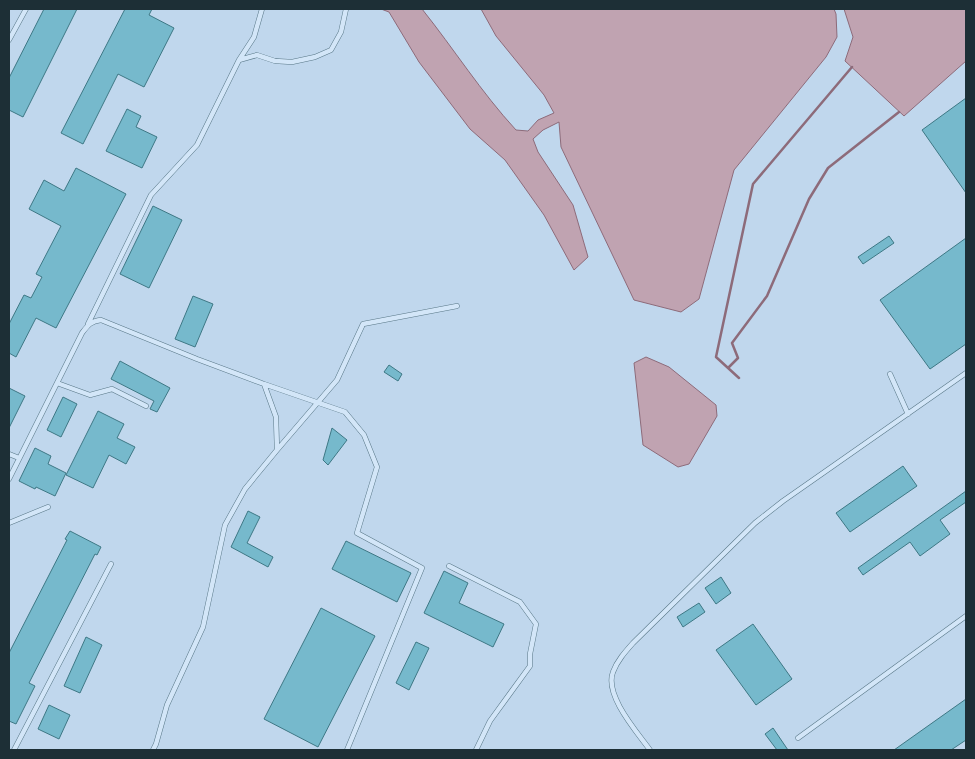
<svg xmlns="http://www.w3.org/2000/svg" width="975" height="759" viewBox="0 0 975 759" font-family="Merriweather,serif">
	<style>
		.water { fill: #c0a3b1; stroke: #8d6b7a }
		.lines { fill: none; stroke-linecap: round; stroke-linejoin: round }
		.stream { stroke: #8d6b7a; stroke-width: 2.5 }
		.building { fill: #76b9cc; stroke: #3e7885 }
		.lane-casing { stroke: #587787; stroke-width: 5.5 }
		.lane { stroke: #d3e6f8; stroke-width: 4.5 }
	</style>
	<rect width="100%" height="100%" fill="#c0d7ed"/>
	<path class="water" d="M381,9H422C454,49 481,92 516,130L528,131L538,120L554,113L544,95L496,36L481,9H834L836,14L837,37L826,57L734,170L699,299L681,312L634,300L561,147L559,122L543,130L533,139L538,152L573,205L588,257L574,270L544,215L505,160L470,129L419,62L389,12Z
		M844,9H966V61L904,116L845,61L853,37Z
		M646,357L669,367L716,405L717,416L689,464L678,467L643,445L634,363Z"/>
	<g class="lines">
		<path class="stream" d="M728,368L738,358L732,343L767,296L809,199L828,168L899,112
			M739,378L716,357L753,184L852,67"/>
	</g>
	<path class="building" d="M44,9H77L23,117L9,110V78Z
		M125,9H152L149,15L174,28L144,87L118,74L83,144L61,133Z
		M966,98V193L922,130Z
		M127,109L141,116L136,127L157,137L142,168L106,151Z
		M76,168L126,194L56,328L36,318L16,357L9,353V324L24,295L31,298L42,277L36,274L61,226L29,209L44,180L64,191Z
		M153,206L182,220L149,288L120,274Z
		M889,236L894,243L863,264L858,257Z
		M966,238V344L930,369L880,300Z
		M193,296L213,304L195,347L175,339Z
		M120,361L170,388L157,412L150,409L154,401L111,379Z
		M389,365L402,374L398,381L384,372Z
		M9,388L25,396L9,428Z
		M63,397L77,404L61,437L47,430Z
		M98,411L124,424L117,438L135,447L126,464L109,455L93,488L66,475Z
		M332,428L347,440L328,465L323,460Z
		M35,448L51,456L48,464L66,473L55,496L36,487L35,489L19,481Z
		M903,466L917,486L850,532L836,513Z
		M966,491V502L940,520L950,534L920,556L910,542L863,575L858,568Z
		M248,511L260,517L247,543L273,557L268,567L231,547Z
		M70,531L101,547L97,555L95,554L29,683L35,686L16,724L9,721V653L67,540L65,539Z
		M346,541L411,573L397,602L332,569Z
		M444,571L468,583L459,603L504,624L493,647L424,613Z
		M721,577L731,593L716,604L705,588Z
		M699,603L705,612L683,627L677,617Z
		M321,608L375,636L318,747L264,719Z
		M753,624L792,679L756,705L716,650Z
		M86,637L102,645L80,693L64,686Z
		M416,642L429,648L409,690L396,683Z
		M966,699V740L951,750H894Z
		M49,705L70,715L59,739L38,729Z
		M773,728L788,750H777L765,734Z"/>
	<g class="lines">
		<defs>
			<path id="lane" d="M262,9L254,37L239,60L257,55L275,61L292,62L315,57L331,50L341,32L346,9
				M9,40L26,9
				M88,324L151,195L197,145L239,60
				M890,374L908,414
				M57,383L90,395L112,389L146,406
				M264,384L345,412L364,435L377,467L357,533L422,568L347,750
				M277,450L337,380L363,324L457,306
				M9,454L19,458
				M9,479L82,333C88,325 91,321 101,320L197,359L264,384L276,417L277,450L245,489L225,525L203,627L167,705L156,744L153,750
				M9,523L48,507
				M449,566L520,602L536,624L530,654V666L490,721L476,750
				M798,738L966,616
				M14,750L111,564
				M650,750C637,732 604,695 613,672C617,661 625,652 633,643L755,523L783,501L966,373"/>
		</defs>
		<use href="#lane" class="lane-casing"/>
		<use href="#lane" class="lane"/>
	</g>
	<rect width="975" height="759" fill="none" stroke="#1d2f36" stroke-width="20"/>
</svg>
